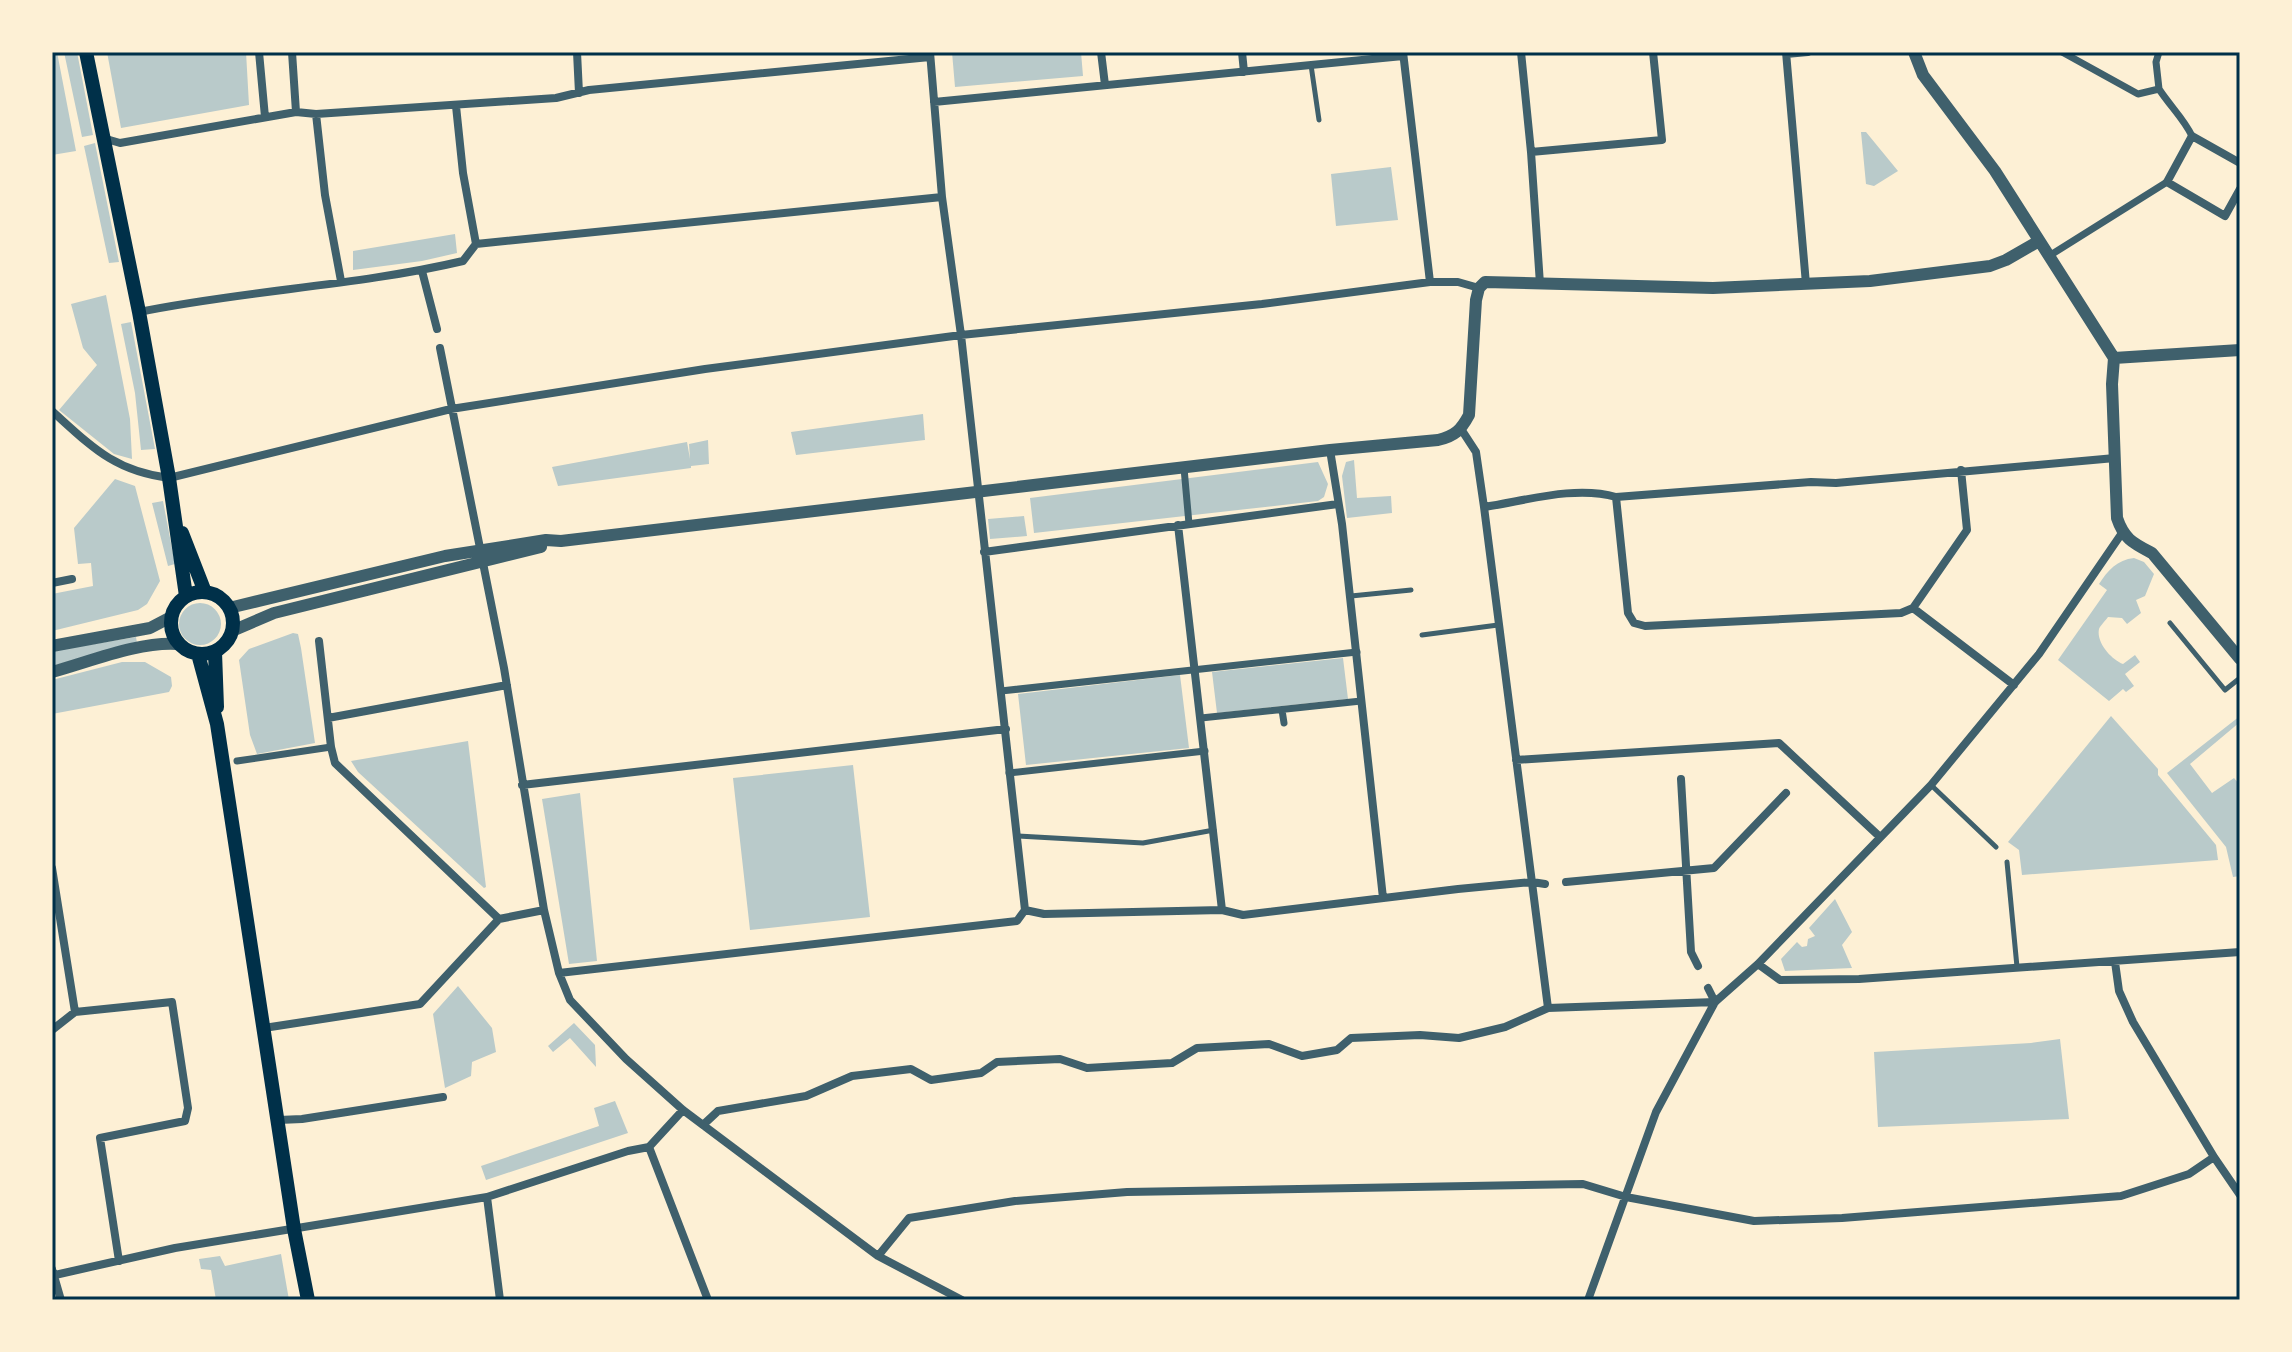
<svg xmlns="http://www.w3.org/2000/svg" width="2292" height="1352" viewBox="0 0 2292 1352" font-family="'Varela Round',sans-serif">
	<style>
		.green { fill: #b9caca }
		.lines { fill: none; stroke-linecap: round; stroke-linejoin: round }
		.service { stroke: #3f606c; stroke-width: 5 }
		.pedestrian { stroke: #3f606c; stroke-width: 7 }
		.minor { stroke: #3f606c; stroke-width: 8 }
		.tertiary { stroke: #3f606c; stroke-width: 12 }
		.secondary { stroke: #003049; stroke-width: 14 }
		.neatline { fill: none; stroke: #003049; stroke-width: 3 }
	</style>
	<rect width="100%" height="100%" fill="#fdf0d5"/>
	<path class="green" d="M52,52H57L76,151L52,155Z
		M64,52H77L93,135L82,137Z
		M107,52H246L249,105L121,128Z
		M952,52H1081L1083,76L955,87Z
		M1861,132H1866L1898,171L1874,186L1866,184Z
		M95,143L119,262L109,263L84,146Z
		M1391,167L1398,220L1336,226L1331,174Z
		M455,234L457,253L422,261L353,270V251Z
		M106,295L130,419L132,459L114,454L59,410L97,365L83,348L71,304Z
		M131,322L155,449L141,450L135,393L121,324Z
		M923,414L925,440L796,455L791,432Z
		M708,440L709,464L691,466V468L558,486L552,467L687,442L690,459L689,444Z
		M1354,460L1357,498L1391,496L1392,513L1347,518L1342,476L1346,462Z
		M1318,462L1328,484L1324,497L1318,501L1034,533L1030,498Z
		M115,479L135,486L160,581L147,604L138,610L52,631V594L93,586L91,563L78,564L74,528Z
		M163,501L175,564L168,566L152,503Z
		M1024,516L1027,536L990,539L988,519Z
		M2134,558L2144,562L2154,574L2145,596L2136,600L2141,613L2127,624L2122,618L2108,617C2106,620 2100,626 2099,629C2096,643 2112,660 2123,664L2135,655L2140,662L2125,674L2134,686L2126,692L2123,689L2109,701L2058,660L2107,590L2099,584C2108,570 2117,560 2134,558Z
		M179 624a21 21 0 1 1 42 0a21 21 0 1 1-42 0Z
		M293,633L298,634L301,648L315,743L257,754L250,735L239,660L249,649Z
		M136,637L137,643L52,666V651Z
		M1343,658L1348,699L1217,713L1212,672Z
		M122,662H145L171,677L172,686L169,692L52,714V680Z
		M1180,675L1189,748L1026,765L1018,694Z
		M2111,716L2158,769V775L2216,845L2218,860L2022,875L2019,850L2008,842Z
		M2240,716V722L2190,764L2212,793L2234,778L2240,785V876L2233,877L2226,847L2167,773Z
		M468,741L486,887L484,888L358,772L351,761Z
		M853,765L870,917L750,930L733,778Z
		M580,793L597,961L569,964L542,799Z
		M1835,899L1852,932L1842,945L1852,968L1785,971L1781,959L1797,942L1802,947L1807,946L1808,939L1815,936L1809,928Z
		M458,986L492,1028L496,1052L472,1062L471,1076L445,1088L433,1014Z
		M574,1023L595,1045L596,1067L570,1038L553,1052L548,1046Z
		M2060,1039L2069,1119L1878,1127L1874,1052L2031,1043Z
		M615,1101L628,1133L486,1180L481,1166L599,1126L594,1108Z
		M281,1254L289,1300H216L211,1270L201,1269L199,1259L220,1256L225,1266Z"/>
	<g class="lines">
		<path class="service" d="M1311,65L1319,120
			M1351,596L1411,590
			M2170,623L2225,690L2240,678
			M1422,635L1498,625
			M1931,785L1996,847
			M1018,836L1143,843L1214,830
			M2007,862L2017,967"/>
		<path class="pedestrian" d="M2062,52L2138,94L2159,89L2156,62L2159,52
			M2159,89C2170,106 2184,119 2192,136
			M2049,256L2167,182
			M1184,468L1189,524
			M1001,691L1357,652
			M1282,710L1284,723
			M1201,718L1361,701
			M237,761L331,747
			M1009,773L1205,751"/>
		<path class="minor" d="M259,52L265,117
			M292,52L296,112
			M577,52L579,93
			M930,52L942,197L961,335L1025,910
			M1101,52L1105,85
			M1242,52L1244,72
			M1403,52L1430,282
			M1521,52L1531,152L1540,284
			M1786,52L1806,284
			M1786,54L1808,52
			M934,102L1403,56
			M456,106L463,173L476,244
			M316,114L325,195L341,281
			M103,138L120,143L296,112L316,114L556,98L589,90L930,57
			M1531,152L1662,140L1653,52
			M2240,163L2192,136L2167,182L2225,216L2240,189
			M422,271L437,329
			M139,312C246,290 357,286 463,261L476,244L942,197
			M440,348L504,668L544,910L559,973L570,1000L626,1059L683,1110L878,1256L962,1300
			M52,411C92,447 114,471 169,478L451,409L705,369L961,335L1262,304L1430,282H1458L1479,288
			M1461,429L1476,452L1484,507L1548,1008
			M1330,450L1342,524L1383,898
			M1616,497L1628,613L1634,623L1645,626L1901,613L1913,608
			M1484,507C1525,501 1575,485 1616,497L1811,482L1836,483L2115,458
			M1178,525L1222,910L1243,915L1458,889L1532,882L1545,884
			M984,552L1338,504
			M52,583L72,579
			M1913,608L1967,530L1961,470
			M1913,608L2014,685
			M319,641L331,747L335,763L499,919
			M328,718L507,685
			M1516,760L1779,743L1880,837
			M1681,779L1691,952L1698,966
			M522,785L1006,729
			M52,868L75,1012
			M1566,882L1714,868L1786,793
			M1025,910L1044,914L1222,910
			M499,919L544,910
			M2115,962L2119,991L2133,1022L2214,1157L2240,1195
			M1758,964L1780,980L1859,979L2240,952
			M559,973L1017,921L1025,910
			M1708,988L1715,1002
			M264,1028L420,1004L499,919
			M52,1030L75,1012L172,1002L188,1108L185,1121L100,1138L119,1261
			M279,1120L302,1119L443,1097
			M703,1125L718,1111L806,1096L852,1076L911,1069L931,1080L981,1073L997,1062L1060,1059L1087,1068L1172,1063L1197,1048L1269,1044L1302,1056L1337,1050L1351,1038L1420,1035L1459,1038L1505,1027L1548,1008L1715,1002
			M649,1147L708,1300
			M487,1197L500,1300
			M878,1256L909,1218L1015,1201L1127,1192L1583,1184L1626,1197L1754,1221L1842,1218L2121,1196L2189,1174L2214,1157
			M52,1269L61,1300
			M55,1275L175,1248L487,1197L628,1151L649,1147L683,1110
			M1588,1300L1656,1112L1715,1002L1758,964L1931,785L2039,654L2122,533"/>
		<path class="tertiary" d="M1914,52L1923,75L1995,171L2114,358L2112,384L2117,518C2124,539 2133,543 2152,553L2240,659
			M2114,358L2240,350
			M229,608L445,556L546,540L561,541L1330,450L1438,440C1455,436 1461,430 1469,415L1476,300L1479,288L1485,282L1713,288L1870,281L1990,266L2006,260L2039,241
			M232,631L274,613L541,547
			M52,646L150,628L171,617
			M52,672C89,662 140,641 178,644"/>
		<path class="secondary" d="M86,52L139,312L169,478L186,596
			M182,533L205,592
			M171 623a31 31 0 1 1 62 0a31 31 0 1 1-62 0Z
			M215,652L217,707
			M198,654L217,724L294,1229L308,1300"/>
	</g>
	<rect width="2292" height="1352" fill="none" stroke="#fdf0d5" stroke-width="108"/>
	<rect x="54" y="54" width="2184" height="1244" class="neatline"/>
</svg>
